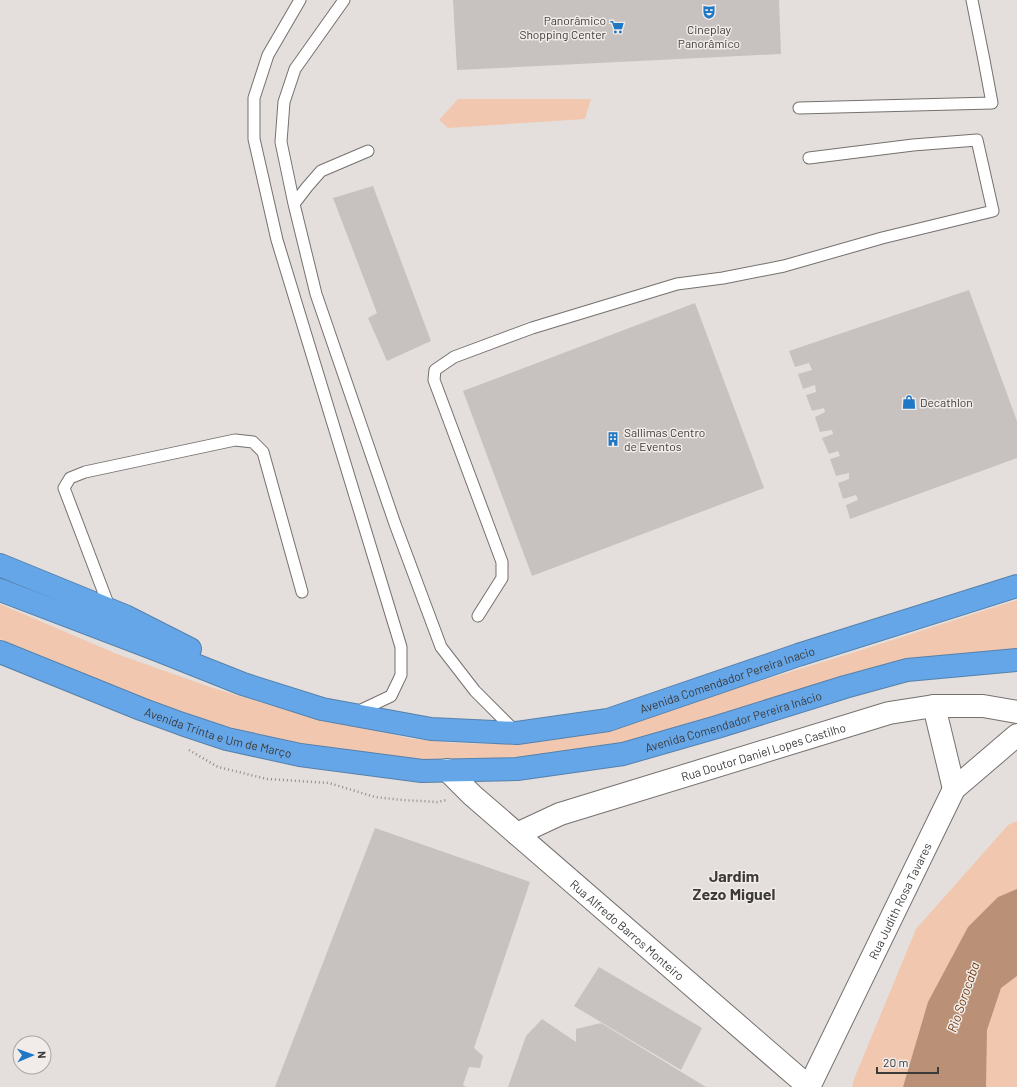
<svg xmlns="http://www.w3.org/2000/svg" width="1017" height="1087" viewBox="0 0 1017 1087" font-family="Barlow,sans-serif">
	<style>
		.green { fill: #f1c8af }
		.water { fill: #ba9177 }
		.building { fill: #c7c2bf }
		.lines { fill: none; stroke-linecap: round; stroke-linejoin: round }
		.lane-casing { stroke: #75716e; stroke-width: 13 }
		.street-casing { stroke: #75716e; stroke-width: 24 }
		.highway-casing { stroke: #5781ab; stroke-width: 24 }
		.path { stroke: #8f8b89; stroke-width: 2.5; stroke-dasharray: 1 3; stroke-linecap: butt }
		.lane { stroke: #fff; stroke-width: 11 }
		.street { stroke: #fff; stroke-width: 22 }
		.highway { stroke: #65a6e8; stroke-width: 22 }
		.labels { text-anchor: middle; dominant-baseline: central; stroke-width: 3; stroke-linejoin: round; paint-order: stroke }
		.poi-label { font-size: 12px; fill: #3d3b3a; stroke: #f1ece9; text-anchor: start }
		.street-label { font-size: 12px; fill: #3d3b3a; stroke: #f1ece9 }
		.water-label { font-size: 13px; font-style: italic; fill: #6f390f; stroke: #f1ece9 }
		.district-label { font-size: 16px; font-weight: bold; fill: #3d3b3a; stroke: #f1ece9 }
	</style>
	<rect width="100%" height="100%" fill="#e4dfdc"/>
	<path class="green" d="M458,99H591L585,119L448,128L439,120Z
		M1017,600V651L954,655L916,659L625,743L552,755L442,761L378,757L303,746L229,727L152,702L0,639V604L117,654L210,687L256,701L307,716L413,739L453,743L493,744L514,743L614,726L855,652Z
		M1017,821V1087H852L854,1079L916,929L1008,825Z"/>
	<path class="water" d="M1017,889V976L1001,988L987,1030L986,1087H903L928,1002L968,927L998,897Z"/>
	<path class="building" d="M453,0H779L781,54L457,70Z
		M373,186L431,341L387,361L368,318L377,313L333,198Z
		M969,290L1017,421V458L850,519L846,505L858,500L856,495L843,499L838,483L849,479V473L836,476L830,459L840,456L838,451L829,454L822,438L833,434L832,430L820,432L815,417L825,412L824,408L812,411L806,395L816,392L815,385L803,389L798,374L812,370L809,363L795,367L789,351Z
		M695,303L764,488L532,576L463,391Z
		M375,828L530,882L474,1048L483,1056L480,1068L469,1067L463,1085L466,1087H275Z
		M599,967L702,1028L681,1070L574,1006Z
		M542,1019L576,1042V1029L601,1023L706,1087H508L526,1036Z"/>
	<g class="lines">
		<defs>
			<path id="lane" d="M300,0L268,55L254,98V139L277,240L401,647V675L391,696L355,713
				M344,0L295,69L284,102L281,142L294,204L316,294L395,524L441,647L475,691L515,731
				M799,108L992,103L984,60L972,0
				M294,204L307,187L321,171L368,151
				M110,609L64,488L70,478L85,472L235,440L253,442L263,452L302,592
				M478,616L502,578V562L434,380L435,370L454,357L532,328L677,284L723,278L784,266L882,238L993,211L977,140L913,145L809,158"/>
			<g id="street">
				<path d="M934,706L954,789"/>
				<path id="s1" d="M447,770L472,795L809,1087"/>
				<path id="s2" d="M517,834L560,814L889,713L934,706H983L1017,712"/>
				<path id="s3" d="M809,1087L954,789L1017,735"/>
			</g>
			<g id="highway">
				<path d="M0,565L125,616L190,649"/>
				<path id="s4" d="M0,590L155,649L243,684L322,709L431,729L517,733L608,720L798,655L1017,586"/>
				<path id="s5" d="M0,652L141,709L182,724L227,739L300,755L422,771L517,769L623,754L717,727L845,687L907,670L1017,660"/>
			</g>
		</defs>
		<use href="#lane" class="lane-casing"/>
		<use href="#street" class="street-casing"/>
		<use href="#highway" class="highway-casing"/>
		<path class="path" d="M189,750L218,767L267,779L329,783L375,797L402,800L437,802L447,800"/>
		<use href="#lane" class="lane"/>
		<use href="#street" class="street"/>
		<use href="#highway" class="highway"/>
	</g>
	<defs>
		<symbol id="theatre-bare" viewBox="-9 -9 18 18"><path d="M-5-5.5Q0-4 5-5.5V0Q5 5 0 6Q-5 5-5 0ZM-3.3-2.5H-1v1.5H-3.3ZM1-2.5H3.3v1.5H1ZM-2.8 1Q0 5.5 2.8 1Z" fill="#1e78c5" stroke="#f1ece9" stroke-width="2.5" paint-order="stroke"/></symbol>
		<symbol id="supermarket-bare" viewBox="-9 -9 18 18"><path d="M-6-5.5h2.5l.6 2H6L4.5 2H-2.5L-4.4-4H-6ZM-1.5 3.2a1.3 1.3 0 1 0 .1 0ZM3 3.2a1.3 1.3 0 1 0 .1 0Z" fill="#1e78c5" stroke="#f1ece9" stroke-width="2.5" paint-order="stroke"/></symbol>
		<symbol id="shop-bare" viewBox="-9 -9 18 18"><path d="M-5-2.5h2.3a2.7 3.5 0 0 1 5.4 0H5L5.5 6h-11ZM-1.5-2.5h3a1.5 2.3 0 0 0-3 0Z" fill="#1e78c5" stroke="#f1ece9" stroke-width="2.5" paint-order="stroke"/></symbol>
		<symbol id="building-bare" viewBox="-9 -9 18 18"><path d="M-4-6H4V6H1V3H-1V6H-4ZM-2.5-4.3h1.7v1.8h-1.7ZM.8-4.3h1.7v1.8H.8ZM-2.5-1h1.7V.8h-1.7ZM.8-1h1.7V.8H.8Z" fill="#1e78c5" stroke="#f1ece9" stroke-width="2.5" paint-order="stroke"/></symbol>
	</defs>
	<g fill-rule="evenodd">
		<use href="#theatre-bare" x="699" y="2" width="20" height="20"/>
		<use href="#supermarket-bare" x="607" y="17" width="20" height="20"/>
		<use href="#shop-bare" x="899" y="392" width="20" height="20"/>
		<use href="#building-bare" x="603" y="429" width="20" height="20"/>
	</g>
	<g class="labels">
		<g class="poi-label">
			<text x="606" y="20" text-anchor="end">Panorâmico<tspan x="606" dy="14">Shopping Center</tspan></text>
			<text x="709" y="29" text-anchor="middle">Cineplay<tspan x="709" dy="14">Panorâmico</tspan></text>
			<text x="920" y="402">Decathlon</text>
			<text x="624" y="432">Sallimas Centro<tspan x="624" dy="14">de Eventos</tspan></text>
		</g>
		<g class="street-label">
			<text stroke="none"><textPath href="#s4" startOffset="758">Avenida Comendador Pereira Inacio</textPath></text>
			<text stroke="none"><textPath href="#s5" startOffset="758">Avenida Comendador Pereira Inácio</textPath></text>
			<text stroke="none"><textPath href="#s5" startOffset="233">Avenida Trinta e Um de Março</textPath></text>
			<text stroke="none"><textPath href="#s2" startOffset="260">Rua Doutor Daniel Lopes Castilho</textPath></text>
			<text stroke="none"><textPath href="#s3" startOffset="207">Rua Judith Rosa Tavares</textPath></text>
			<text stroke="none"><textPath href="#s1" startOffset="241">Rua Alfredo Barros Monteiro</textPath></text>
		</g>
		<g class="water-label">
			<text transform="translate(963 997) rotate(-71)">Rio Sorocaba</text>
		</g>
		<g class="district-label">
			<text x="734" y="875">Jardim<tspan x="734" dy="18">Zezo Miguel</tspan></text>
		</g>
	</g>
	<g transform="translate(32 1055) rotate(88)"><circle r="19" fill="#f1ece9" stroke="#a9a5a3"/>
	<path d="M0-3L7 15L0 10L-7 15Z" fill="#1e78c5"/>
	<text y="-6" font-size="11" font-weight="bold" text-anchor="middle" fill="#3d3b3a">N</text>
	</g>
	<path d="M877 1067v6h61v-6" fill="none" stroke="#3d3b3a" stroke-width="2"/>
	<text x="883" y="1067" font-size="12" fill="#3d3b3a" stroke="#f1ece9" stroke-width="3" paint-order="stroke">20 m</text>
</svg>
